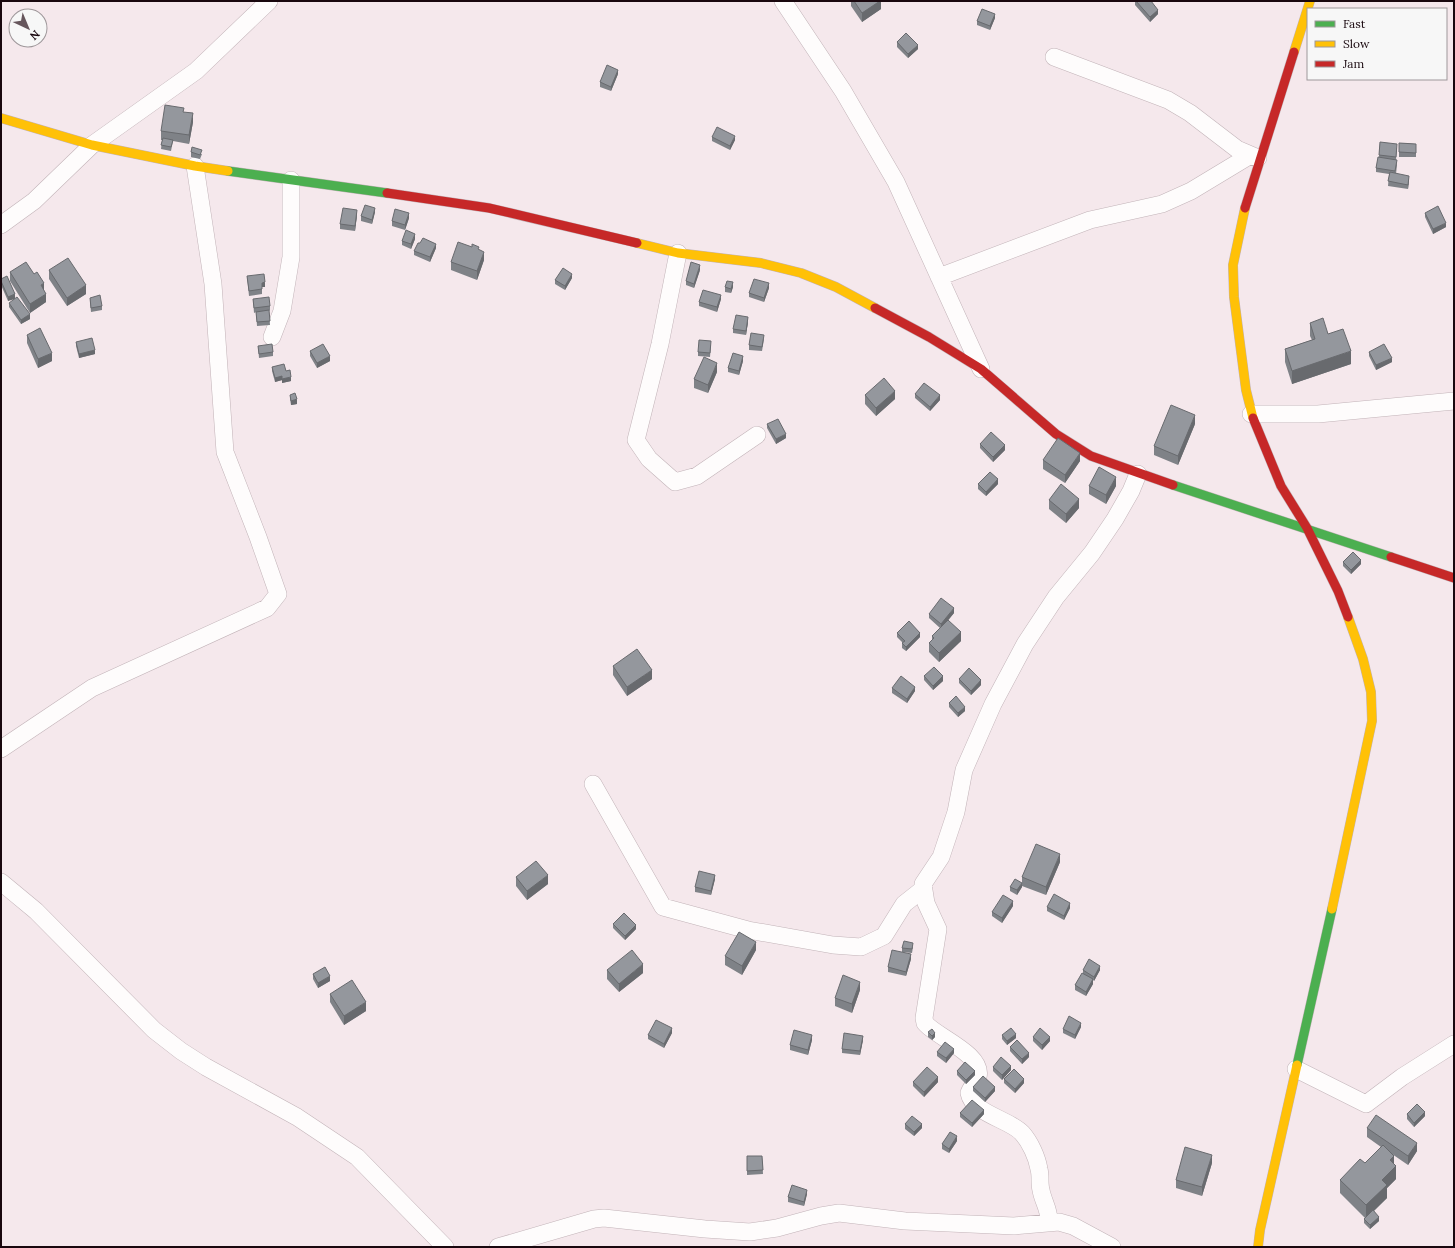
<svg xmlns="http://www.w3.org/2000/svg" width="1455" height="1248" viewBox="0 0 1455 1248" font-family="Lora,serif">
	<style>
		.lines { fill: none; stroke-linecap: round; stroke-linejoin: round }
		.street-casing { stroke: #c2b3b8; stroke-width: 18 }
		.fast-casing { stroke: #c2b3b8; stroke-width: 10 }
		.slow-casing { stroke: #c2b3b8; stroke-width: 10 }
		.jam-casing { stroke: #c2b3b8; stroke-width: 10 }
		.street { stroke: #fefcfc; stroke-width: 17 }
		.fast { stroke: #4caf50; stroke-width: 9 }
		.slow { stroke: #ffc107; stroke-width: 9 }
		.jam { stroke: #c62828; stroke-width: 9 }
		.wall { fill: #7f8287 }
		.shaded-wall { fill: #686a6e }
		.building { fill: #94979d; stroke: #686a6e }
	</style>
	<rect width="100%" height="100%" fill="#f5e8ec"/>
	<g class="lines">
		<defs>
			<path id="street" d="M783,1L843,91L896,182L981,369
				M1054,57L1168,100L1190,113L1237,149L1258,158
				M1,225L34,201L92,145L196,71L269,1
				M678,253L660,344L636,440L649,459L675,482L697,476L757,435
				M939,277L1090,220L1162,204L1191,191L1249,156
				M272,337L282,311L291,257V180
				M1251,414H1318L1454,401
				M1,749L92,688L267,608L278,594L258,537L225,452L213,284L195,166
				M593,784L663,907L748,930L833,945L861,947L884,936L904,904L923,889
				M1,882L36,911L154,1030L181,1051L206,1067L297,1117L357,1157L445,1247
				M1296,1069L1366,1104L1402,1077L1454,1044
				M1049,1223C1050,1210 1043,1202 1041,1190C1039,1183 1041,1176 1039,1169C1037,1157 1030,1142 1022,1133C1009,1119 973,1114 969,1093C971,1087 976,1083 978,1077C984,1054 936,1037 925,1023L924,1018L938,929L926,903L923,884L941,857L956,812L964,770L993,704L1025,644L1056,597L1092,553L1115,519L1131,491L1138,474
				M498,1247L594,1219L604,1218L705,1229L750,1232L777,1228L821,1216L839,1213L905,1221L1014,1226L1059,1222L1073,1226L1112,1247"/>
			<path id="fast" d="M228,171L387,193
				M1173,485L1391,557
				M1297,1065L1332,909"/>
			<path id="slow" d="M1294,52L1310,1
				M1,118L92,145L195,166L228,171
				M1245,208L1233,265L1234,297L1246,390L1253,418
				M637,243L678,253L761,263L801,273L836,287L875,308
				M1332,909L1372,721L1371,692L1363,659L1348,617
				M1258,1247L1260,1230L1297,1065"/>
			<path id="jam" d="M387,193L489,208L637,243
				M1245,208L1294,52
				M875,308L929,337L981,369L1056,434L1091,456L1173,485
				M1253,418L1281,486L1307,528L1338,591L1348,617
				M1391,557L1454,578"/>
		</defs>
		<use href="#street" class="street-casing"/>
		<use href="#fast" class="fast-casing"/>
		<use href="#slow" class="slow-casing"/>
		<use href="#jam" class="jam-casing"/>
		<use href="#street" class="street"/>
		<use href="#fast" class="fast"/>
		<use href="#slow" class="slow"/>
		<use href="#jam" class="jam"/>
	</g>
	<path class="wall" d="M851,1H881V9L862,22L851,6Z
		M1135,1H1151L1158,14L1150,22L1135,5Z
		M995,18L990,30L977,25V21Z
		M897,42L918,49L908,58L897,47Z
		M618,74L611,91L600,87V82Z
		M184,112L193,122L189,144L173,141L171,151L161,149L162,140H161V131Z
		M712,137L735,140L730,150L712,141Z
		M1380,142L1397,148L1396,160L1397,165L1396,174L1409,180L1408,189L1388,186L1389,174L1376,172V168L1379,157Z
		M1399,143L1416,144V157H1399Z
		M191,152L202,154L200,159L191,157Z
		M375,212L372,224L361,221V216Z
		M1425,213L1446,227L1433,234L1425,217Z
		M357,215L355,231L340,229V224Z
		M409,218L405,230L392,226V221Z
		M415,239L411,249L402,245V241Z
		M436,248L430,262L414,255V251Z
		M479,250L484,260L477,280L451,270V262Z
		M49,270L86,294L67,306L49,279Z
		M700,270L694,288L686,285V281Z
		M10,272L44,291L46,302L30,313L10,281Z
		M247,276L265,287H262V294L249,296Z
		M572,278L565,290L555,284V280Z
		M1,279L15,294L8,301L1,285Z
		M725,287H733L731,293L725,292Z
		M769,288L764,302L749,297V293Z
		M90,298L102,306V310L91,312L90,302Z
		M253,299L270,306V310L269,311L270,325L257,326L256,312L254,313Z
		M721,299L717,312L699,306V302Z
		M9,303L30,319L21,324L9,307Z
		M748,322L746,335L733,333V329Z
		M1310,323L1328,334L1351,364L1292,384L1285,362V349L1312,340L1310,336Z
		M27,335L52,361L38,368L27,343Z
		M764,339L762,351L749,350V345Z
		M76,342L95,354L79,358L76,346Z
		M711,345L710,357L698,356V352Z
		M258,346L273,352V356L259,358Z
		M310,351L330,361L317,368L310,356Z
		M1369,352L1392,362L1376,370L1369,356Z
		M743,361L739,375L728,372V368Z
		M272,367L286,371L291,381L282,383V380L275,382L272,371Z
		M717,372L708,393L694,388V379Z
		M915,394L940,400L930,411L915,398Z
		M290,395L297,404L291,405L290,399Z
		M865,395L895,399L876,416L865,404Z
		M767,424L786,438L776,444L767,428Z
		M1195,424L1178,465L1154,455V446Z
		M980,444L1005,450L993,462L980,448Z
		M1043,460L1080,461L1065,483L1043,469Z
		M978,484H998L986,496L978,489Z
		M1089,486H1116L1106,504L1089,494Z
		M1049,500L1079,508L1066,523L1049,509Z
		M1343,562L1361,564L1351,574L1343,566Z
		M954,613L947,622L961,641L939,662L929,652V643L932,640V636L940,628L929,618V614Z
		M897,633L920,637L906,651L902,648V643H903L897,637Z
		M613,666L652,679L627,696L613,675Z
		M924,676L943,681L933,690L924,680Z
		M959,679L981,685L971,695L959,683Z
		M892,688L915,691L907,703L892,693Z
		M949,703L965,711L958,717L949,707Z
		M1060,862L1046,895L1022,886V877Z
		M516,877L548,884L527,900L516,886Z
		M715,879L711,895L695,892V887Z
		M1010,887H1022L1017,895L1010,891Z
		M1013,906L1002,923L992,916V912Z
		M1047,907L1070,908L1064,920L1047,911Z
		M613,924L636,929L625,940L613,928Z
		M913,947L912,953L902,952V948Z
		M756,950L742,975L725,965V956Z
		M911,959L906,976L888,972V967Z
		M607,970L643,973L619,992L607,979Z
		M1083,970H1100L1094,981L1093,980V984L1086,996L1075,990V985L1083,974Z
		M313,974L330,981L318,988L313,979Z
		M860,990L852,1013L835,1006V998Z
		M330,994L366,1011L344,1025L330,1002Z
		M1081,1027L1075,1039L1063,1033V1029Z
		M928,1032L935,1037L932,1040L928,1037Z
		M672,1033L664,1048L648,1039V1035Z
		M1002,1035L1016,1038L1007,1045L1002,1039Z
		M1033,1037L1050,1041L1042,1050L1033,1041Z
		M812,1040L808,1055L790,1050V1045Z
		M863,1040L860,1055L842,1053V1049Z
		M1010,1047L1029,1057L1022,1064L1010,1051Z
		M937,1052L954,1053L946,1063L937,1056Z
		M993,1067L1011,1070L1002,1080L993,1071Z
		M957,1071L975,1075L966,1084L957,1075Z
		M1004,1079L1024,1083L1015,1093L1004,1083Z
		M913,1082H938L924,1097L913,1086Z
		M973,1087L995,1091L985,1102L973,1091Z
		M960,1113L984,1114L972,1127L960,1117Z
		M1407,1114L1425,1116L1414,1127L1407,1119Z
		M905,1124L922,1128L914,1136L905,1129Z
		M1367,1128L1417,1151L1408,1165L1392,1154L1396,1179L1387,1188V1198L1374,1211L1379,1221L1370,1229L1364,1223V1219L1365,1218L1340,1193V1180L1365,1163L1381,1147L1367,1137Z
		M957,1141L949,1153L942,1149V1144Z
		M747,1156H762L763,1174L747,1175Z
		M1212,1163L1202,1196L1176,1188V1180Z
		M807,1194L804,1206L788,1202V1197Z"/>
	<path class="shaded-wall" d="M880,1H881V9L862,22V13Z
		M1158,10V14L1150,22V17Z
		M995,14V18L990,30V26Z
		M918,45V49L908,58V54Z
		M618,70V74L611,91V87Z
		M193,113V122L189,144V135Z
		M735,136V140L730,150V146Z
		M1409,176V180L1408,189V185Z
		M375,208V212L372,224V220Z
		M357,210V215L355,231V226Z
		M409,213V218L405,230V225Z
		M1446,223V227L1433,234V229Z
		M415,234V239L411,249V244Z
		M436,244V248L430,262V257Z
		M484,252V260L477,280V271Z
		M700,265V270L694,288V284Z
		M572,274V278L565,290V286Z
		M265,282V287H262V283Z
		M733,282V287L731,293V289Z
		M44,283V292L41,285Z
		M769,283V288L764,302V298Z
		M86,285V294L67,306V298Z
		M15,294V299L8,301V297Z
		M46,294V302L30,313V304Z
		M721,295V299L717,312V307Z
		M30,314V319L21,324V320Z
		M748,317V322L746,335V331Z
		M95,350V354L79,358V354Z
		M1351,351V364L1292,384V371Z
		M52,353V361L38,368V359Z
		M330,356V361L317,368V363Z
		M743,356V361L739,375V371Z
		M1392,358V362L1376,370V365Z
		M717,363V372L708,393V385Z
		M282,376V380L275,382V378Z
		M291,377V381L282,383V379Z
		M895,391V399L876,416V408Z
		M940,395V400L930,411V407Z
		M297,399V404L291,405V401Z
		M1195,415V424L1178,465V456Z
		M786,434V438L776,444V439Z
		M1005,445V450L993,462V457Z
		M1080,453V461L1065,483V475Z
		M1116,477V486L1106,504V495Z
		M998,479V484L986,496V492Z
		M1079,499V508L1066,523V514Z
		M1361,560V564L1351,574V570Z
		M954,608V613L941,628V624Z
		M961,632V641L939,662V653Z
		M920,633V637L906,651V647Z
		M652,670V679L627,696V687Z
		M943,676V681L933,690V686Z
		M981,680V685L971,695V691Z
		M915,687V691L907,703V699Z
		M965,707V711L958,717V713Z
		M1060,854V862L1046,895V887Z
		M548,875V884L527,900V891Z
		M715,875V879L711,895V891Z
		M1022,883V887L1017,895V890Z
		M1013,901V906L1002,923V918Z
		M1070,903V908L1064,920V916Z
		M636,925V929L625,940V936Z
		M756,942V950L742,975V966Z
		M911,954V959L906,976V972Z
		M643,964V973L619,992V984Z
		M1100,966V970L1094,981V977Z
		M330,976V981L318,988V983Z
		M1093,979V984L1086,996V992Z
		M860,982V990L852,1013V1004Z
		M366,1002V1011L344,1025V1016Z
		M1081,1023V1027L1075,1039V1035Z
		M672,1028V1033L664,1048V1044Z
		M935,1033V1037L932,1040V1036Z
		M1016,1034V1038L1007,1045V1041Z
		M812,1035V1040L808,1055V1050Z
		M863,1036V1040L860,1055V1051Z
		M1050,1037V1041L1042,1050V1045Z
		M954,1049V1053L946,1063V1058Z
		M1029,1053V1057L1022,1064V1059Z
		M1011,1066V1070L1002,1080V1075Z
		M975,1071V1075L966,1084V1080Z
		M938,1077V1082L924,1097V1092Z
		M1024,1079V1083L1015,1093V1089Z
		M995,1087V1091L985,1102V1098Z
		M984,1110V1114L972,1127V1123Z
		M1425,1112V1116L1414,1127V1123Z
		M922,1124V1128L914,1136V1132Z
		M957,1136V1141L949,1153V1149Z
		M1417,1143V1151L1408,1165V1156Z
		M1212,1155V1163L1202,1196V1187Z
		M1394,1156V1168L1396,1166V1179L1387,1188V1198L1366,1218V1205L1382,1180L1390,1160Z
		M807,1190V1194L804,1206V1202Z
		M1379,1217V1221L1370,1229V1225Z"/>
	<path class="building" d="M854,1H880L862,13Z
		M1136,1H1151L1158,10L1150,17Z
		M982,9L995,14L990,26L977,21Z
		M906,33L918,45L908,54L897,42Z
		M607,65L618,70L611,87L600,82Z
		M165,105L184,108L183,112L193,113L189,135L161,131Z
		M717,127L735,136L730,146L712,137Z
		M163,138L173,140L171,147L161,145Z
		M1380,142L1397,144L1396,157L1379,155Z
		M1399,143L1416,144V153L1399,152Z
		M192,147L202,150L200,155L191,152Z
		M1378,157L1397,160L1395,171L1376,168Z
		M1390,172L1409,176L1408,185L1388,181Z
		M365,205L375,208L372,220L361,216Z
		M1438,206L1446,223L1433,229L1425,213Z
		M343,208L357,210L355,226L340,224Z
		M395,209L409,213L405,225L392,221Z
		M406,230L415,234L411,244L402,241Z
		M423,238L436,244L430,257L414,251L418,243H420Z
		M458,242L472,247V244L479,247L478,249L484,252L477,271L451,262Z
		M68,258L86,285L67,298L49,270Z
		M26,262L34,274L37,272L44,283L41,285L46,294L30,304L10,272Z
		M691,262L700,265L694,284L686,281Z
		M563,268L572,274L565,286L555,280Z
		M264,274L265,282L262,283V289L249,291L247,276Z
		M7,276L15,294L8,297L1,281V279Z
		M754,279L769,283L764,298L749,293Z
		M727,281L733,282L731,289L725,287Z
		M703,290L721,295L717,307L699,302Z
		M100,295L102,306L91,308L90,298Z
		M17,297L30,314L21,320L9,303Z
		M269,297L270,306L254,308L253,299Z
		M269,310L270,321L257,322L256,312Z
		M736,315L748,317L746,331L733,329Z
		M1323,318L1328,334L1343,329L1351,351L1292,371L1285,349L1315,339L1310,323Z
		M40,328L52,353L38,359L27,335Z
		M751,333L764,335L762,347L749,345Z
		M92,338L95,350L79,354L76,342Z
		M699,340L711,341L710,353L698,352Z
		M272,344L273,352L259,354L258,346Z
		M323,344L330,356L317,363L310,351Z
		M1384,344L1392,358L1376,365L1369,352Z
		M733,353L743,356L739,371L728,368Z
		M704,357L717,363L708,385L694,379Z
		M284,364L286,371L290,370L291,377L282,379V376L275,378L272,367Z
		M884,378L895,391L876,408L865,395Z
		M924,383L940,395L930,407L915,394Z
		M295,393L297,399L291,401L290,395Z
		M1171,405L1195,415L1178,456L1154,446Z
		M778,419L786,434L776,439L767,424Z
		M991,432L1005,445L993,457L980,444Z
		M1058,438L1080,453L1065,475L1043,460Z
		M1099,467L1116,477L1106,495L1089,486Z
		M990,472L998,479L986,492L978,484Z
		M1061,484L1079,499L1066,514L1049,500Z
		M1353,552L1361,560L1351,570L1343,562Z
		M941,598L954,608L941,624L929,614Z
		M948,620L961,632L939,653L929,643L934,638L932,636Z
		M909,621L920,633L906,647L902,643L905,641L897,633Z
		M637,649L652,670L627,687L613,666Z
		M934,667L943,676L933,686L924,676Z
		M969,668L981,680L971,691L959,679Z
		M901,676L915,687L907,699L892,688Z
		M956,696L965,707L958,713L949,703Z
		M1036,844L1060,854L1046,887L1022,877Z
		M536,861L548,875L527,891L516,877Z
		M699,871L715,875L711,891L695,887Z
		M1015,879L1022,883L1017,890L1010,887Z
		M1054,894L1070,903L1064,916L1047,907Z
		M1003,895L1013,901L1002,918L992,912Z
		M624,913L636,925L625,936L613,924Z
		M739,932L756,942L742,966L725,956Z
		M904,941L913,943L912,949L902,948Z
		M632,950L643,964L619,984L607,970Z
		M892,950L911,954L906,972L888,967Z
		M1089,959L1100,966L1094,977L1083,970Z
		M325,967L330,976L318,983L313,974Z
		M1082,973L1093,979L1086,992L1075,985Z
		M843,975L860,982L852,1004L835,998Z
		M352,980L366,1002L344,1016L330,994Z
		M1069,1016L1081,1023L1075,1035L1063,1029Z
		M656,1020L672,1028L664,1044L648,1035Z
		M1011,1028L1016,1034L1007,1041L1002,1035Z
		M1040,1028L1050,1037L1042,1045L1033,1037Z
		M932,1029L935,1033L932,1036L928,1032Z
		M794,1030L812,1035L808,1050L790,1045Z
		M844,1033L863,1036L860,1051L842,1049Z
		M1017,1040L1029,1053L1022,1059L1010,1047Z
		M945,1042L954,1049L946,1058L937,1052Z
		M1001,1057L1011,1066L1002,1075L993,1067Z
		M965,1062L975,1071L966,1080L957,1071Z
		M927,1067L938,1077L924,1092L913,1082Z
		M1014,1069L1024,1079L1015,1089L1004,1079Z
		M983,1076L995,1087L985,1098L973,1087Z
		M972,1100L984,1110L972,1123L960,1113Z
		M1417,1104L1425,1112L1414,1123L1407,1114Z
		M1376,1115L1417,1143L1408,1156L1367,1128Z
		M912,1116L922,1124L914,1132L905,1124Z
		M950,1132L957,1136L949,1149L942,1144Z
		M1383,1145L1394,1156L1390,1160L1396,1166L1382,1180L1387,1185L1366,1205L1340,1180L1360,1159L1365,1163Z
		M1185,1147L1212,1155L1202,1187L1176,1180Z
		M747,1156H762L763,1170L747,1171Z
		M792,1185L807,1190L804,1202L788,1197Z
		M1373,1210L1379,1217L1370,1225L1364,1219Z"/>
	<rect width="1455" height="1248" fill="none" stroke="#19070e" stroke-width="4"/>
	<rect x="1307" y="8" width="140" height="72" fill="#f7f7f7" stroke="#9e979a"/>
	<rect x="1315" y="21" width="20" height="6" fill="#4caf50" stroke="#9e979a"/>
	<text x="1343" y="28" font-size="12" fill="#19070e">Fast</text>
	<rect x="1315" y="41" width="20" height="6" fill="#ffc107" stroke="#9e979a"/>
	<text x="1343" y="48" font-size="12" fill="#19070e">Slow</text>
	<rect x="1315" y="61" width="20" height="6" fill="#c62828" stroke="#9e979a"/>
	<text x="1343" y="68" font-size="12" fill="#19070e">Jam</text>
	<g transform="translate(28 28) rotate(136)"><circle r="19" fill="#f7f7f7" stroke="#9e979a"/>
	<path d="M0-3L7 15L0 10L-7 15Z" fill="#66565c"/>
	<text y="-6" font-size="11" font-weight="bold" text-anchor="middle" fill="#19070e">N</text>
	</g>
</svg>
